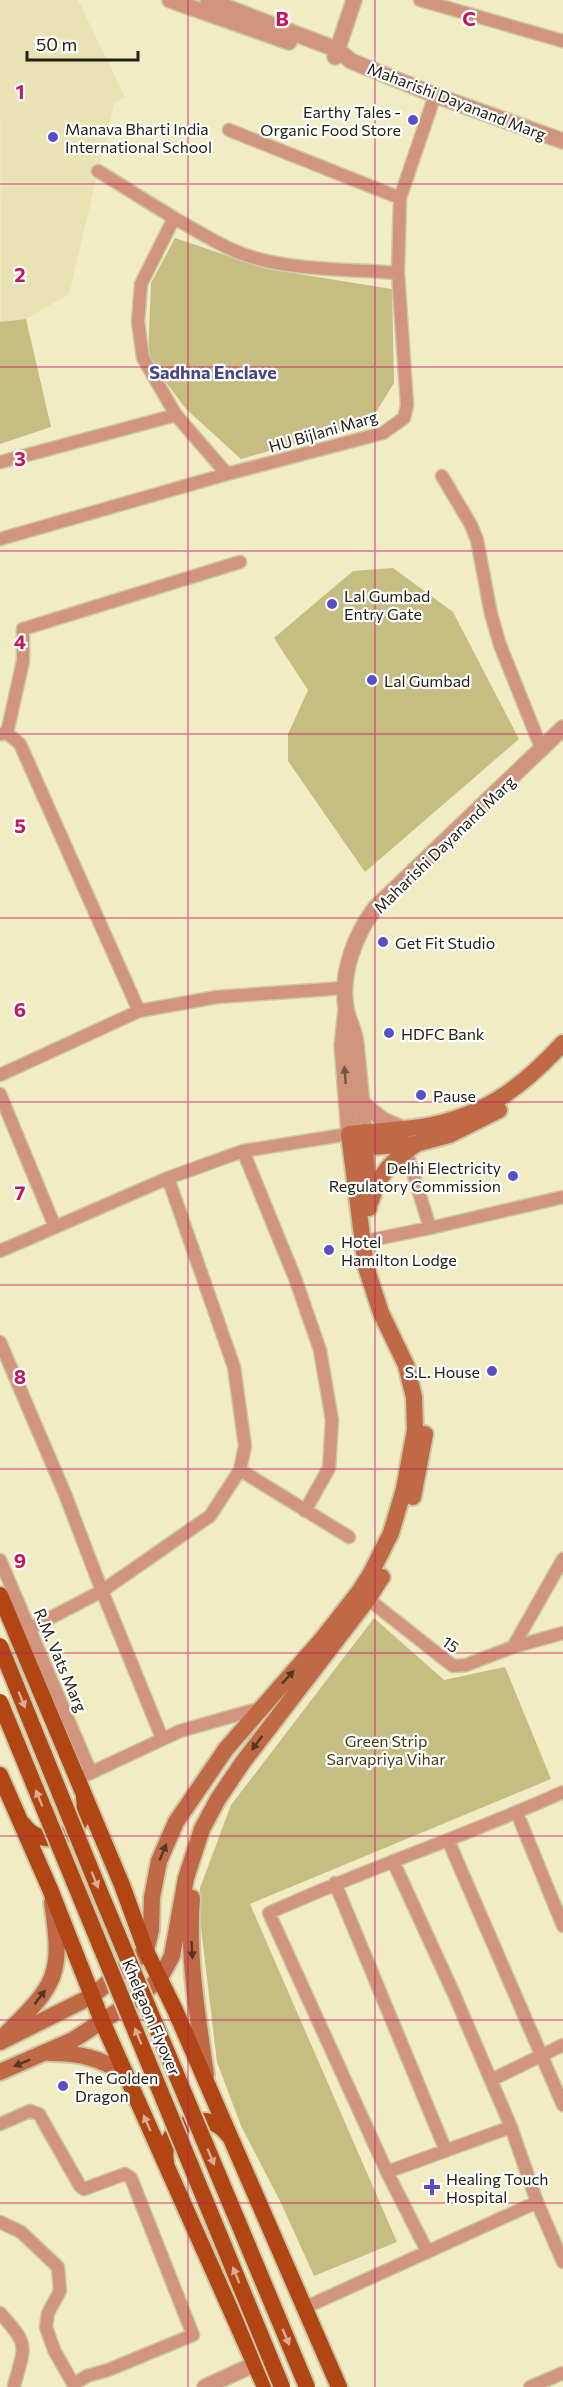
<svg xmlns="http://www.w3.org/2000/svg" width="563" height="2387" viewBox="0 0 563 2387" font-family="Commissioner,sans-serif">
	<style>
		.built { fill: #e9e2b2 }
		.green { fill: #c5bd81 }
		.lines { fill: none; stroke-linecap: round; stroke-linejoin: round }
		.minor-casing { stroke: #cdc7a4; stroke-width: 15 }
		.tertiary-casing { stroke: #cdc7a4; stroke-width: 18 }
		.secondary-casing { stroke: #cdc7a4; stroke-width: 20 }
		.primary-casing { stroke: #cdc7a4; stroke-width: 20 }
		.minor { stroke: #d1957e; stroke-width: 12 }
		.tertiary { stroke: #d1957e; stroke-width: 15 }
		.secondary { stroke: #c06947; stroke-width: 16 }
		.primary { stroke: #b14514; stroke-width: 16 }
		.primary-bridge-casing { stroke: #cdc7a4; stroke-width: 20; stroke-linecap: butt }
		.primary-bridge { stroke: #b14514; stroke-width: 16 }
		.oneway { fill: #715543 }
		.oneway2 { fill: #523722 }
		.oneway3 { fill: #dcab95 }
		.grid { fill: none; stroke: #c2185b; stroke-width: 1.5; stroke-opacity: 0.55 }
		.poi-dot { fill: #584ec6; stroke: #fff; stroke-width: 2 }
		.labels { text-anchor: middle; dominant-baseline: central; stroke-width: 4.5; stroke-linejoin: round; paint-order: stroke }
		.street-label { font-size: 16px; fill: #232112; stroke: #fff }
		.poi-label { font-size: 16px; fill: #232112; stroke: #fff; text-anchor: start }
		.park-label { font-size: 16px; fill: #423c13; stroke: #fff }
		.neighbourhood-label { font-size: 18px; font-weight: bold; fill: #464683; stroke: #fff }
		.grid-label { font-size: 20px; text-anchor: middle; font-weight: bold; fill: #c2185b; stroke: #fff; stroke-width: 4.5; stroke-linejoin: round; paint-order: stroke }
	</style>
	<rect width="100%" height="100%" fill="#f2ecc4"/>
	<path class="built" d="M0,0H78L125,97L114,103L69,294L26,319L1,322Z"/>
	<path class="green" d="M175,238L267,269L392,289L394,383L370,422L241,459L186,409L148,358L151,283Z
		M26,319L51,427L0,444V322Z
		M393,568L453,612L519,739L365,872L288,761V734L308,690L274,638L353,571Z
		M374,1618L444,1680L505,1667L551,1779L250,1904L397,2242L314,2276L281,2203L241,2126L217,2062L200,1919V1888L231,1805Z"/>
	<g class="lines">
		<defs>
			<path id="minor" d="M420,0L563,41
				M229,130L400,198
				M98,171L174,218L141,284L138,322L143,358L176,415L227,474
				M174,218C194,229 214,242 235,251C280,271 349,269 398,273
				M1,462L176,415
				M442,476L471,525L477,540L491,614L500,645L542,750
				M0,539L227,474L383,433L404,418L407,405L398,273L400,198L435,95
				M7,733L23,661V629L240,562
				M1,734L7,733L20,744L139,1011
				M0,1075L139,1011L217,997L344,988
				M0,1094L55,1227
				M406,1150L430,1228
				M243,1151L295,1278L320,1350L332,1420L329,1468L305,1511
				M371,1240L430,1228L563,1197
				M0,1251L168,1178L243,1151L349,1134
				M0,1342L65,1494L102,1591L162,1738
				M240,1470L349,1537
				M0,1560L91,1773
				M368,1599L453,1666L466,1665L513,1647L563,1633
				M29,1629L102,1591L210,1516L240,1470L245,1446L234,1367L168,1178
				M513,1647L563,1559
				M84,1776L180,1731L261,1708
				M517,1813L563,1926
				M448,1840L563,2105
				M393,1861L454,1994L511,2127L537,2202L563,2262
				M335,1883L446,2151
				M491,2080L563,2045
				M0,2124L30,2111L39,2114L80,2186L84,2189L125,2174L131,2178L193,2335L108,2370L87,2376L74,2384
				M387,2172L511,2127
				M0,2222L21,2232L58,2267L60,2291L48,2313L46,2327L54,2350L75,2387
				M427,2251L387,2172L269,1913C365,1869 466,1836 563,1792
				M304,2308L537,2202
				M0,2313C30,2346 25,2345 14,2386
				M530,2387L563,2373"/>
			<path id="tertiary" d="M170,0L289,42
				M208,0L338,50L351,61L437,96L563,141
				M335,57L354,0
				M346,1011L342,1045L349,1134
				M362,1103L383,1120L404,1129
				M364,1132C362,1103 359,1073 356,1044C355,1031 348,1020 346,1008C340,974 355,935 375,908L563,728
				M205,2387L255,2364"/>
			<path id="secondary" d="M364,1132L369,1208
				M355,1148L415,1144L449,1135L499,1110
				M371,1201C378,1175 393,1159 415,1145
				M413,1497L425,1434
				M192,1898C187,1957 198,2017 206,2075
				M5,2035C57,1984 63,1975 52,1902
				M0,2042L92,1996L146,1951L151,1930L152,1897L159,1861L176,1822L226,1749L323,1638L359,1592L371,1573L391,1533L404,1489L415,1430L414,1397L406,1365L381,1313L366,1267L349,1134C377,1131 405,1130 432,1125C489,1113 525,1084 563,1043
				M50,2053C81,2053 99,2058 126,2074
				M0,2072L73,2040L138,1998L160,1978L172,1956L186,1878L202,1829L218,1799L243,1762L368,1599L382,1577"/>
			<path id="primary" d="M0,1595L122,1885L146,1951L175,2010L339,2387
				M0,1775L50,1889L102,2021L265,2387
				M23,1824C43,1854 91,1833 84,1798
				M166,2162C159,2127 207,2105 228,2135"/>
		</defs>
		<use href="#minor" class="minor-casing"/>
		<use href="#tertiary" class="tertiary-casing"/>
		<use href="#secondary" class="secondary-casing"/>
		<use href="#primary" class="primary-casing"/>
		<use href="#minor" class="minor"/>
		<use href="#tertiary" class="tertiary"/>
		<use href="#secondary" class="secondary"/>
		<use href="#primary" class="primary"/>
		<defs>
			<path id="primary-bridge" d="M0,1646L102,1897L307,2387
				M0,1702L282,2387"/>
		</defs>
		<use href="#primary-bridge" class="primary-bridge-casing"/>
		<use href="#primary-bridge" class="primary-bridge"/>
	</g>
	<defs><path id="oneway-solid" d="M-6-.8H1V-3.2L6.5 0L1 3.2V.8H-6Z" transform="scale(1.5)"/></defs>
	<use class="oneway" href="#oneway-solid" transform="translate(345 1075) rotate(-95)"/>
	<g class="oneway2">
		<use href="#oneway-solid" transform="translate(288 1677) rotate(-48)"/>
		<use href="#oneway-solid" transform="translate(257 1743) rotate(127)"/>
		<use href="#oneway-solid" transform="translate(163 1852) rotate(-68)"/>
		<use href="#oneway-solid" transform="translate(192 1950) rotate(87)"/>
		<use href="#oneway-solid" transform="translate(40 1997) rotate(-53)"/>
		<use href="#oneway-solid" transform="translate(22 2063) rotate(157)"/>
	</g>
	<g class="oneway3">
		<use href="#oneway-solid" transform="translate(22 1700) rotate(68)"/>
		<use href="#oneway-solid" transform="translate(39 1798) rotate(-112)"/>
		<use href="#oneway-solid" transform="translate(95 1880) rotate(68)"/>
		<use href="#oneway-solid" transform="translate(138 2036) rotate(-112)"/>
		<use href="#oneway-solid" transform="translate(147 2123) rotate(-114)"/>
		<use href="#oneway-solid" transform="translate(211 2157) rotate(67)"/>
		<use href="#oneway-solid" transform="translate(236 2275) rotate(-112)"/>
		<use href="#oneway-solid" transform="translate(286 2337) rotate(67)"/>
	</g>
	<path class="grid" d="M188,0V2387M375,0V2387M0,184H563M0,367H563M0,551H563M0,734H563M0,918H563M0,1102H563M0,1285H563M0,1469H563M0,1653H563M0,1836H563M0,2020H563M0,2203H563"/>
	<g class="poi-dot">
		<circle cx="413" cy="120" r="6"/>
		<circle cx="53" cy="137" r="6"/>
		<circle cx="332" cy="604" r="6"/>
		<circle cx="372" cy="680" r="6"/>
		<circle cx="383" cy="942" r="6"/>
		<circle cx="389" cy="1033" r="6"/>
		<circle cx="421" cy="1095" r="6"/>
		<circle cx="513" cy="1176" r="6"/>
		<circle cx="329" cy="1250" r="6"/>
		<circle cx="492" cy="1371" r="6"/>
		<circle cx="63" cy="2086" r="6"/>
		<path d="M429 2178h6v6h6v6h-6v6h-6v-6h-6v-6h6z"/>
	</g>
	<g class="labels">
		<g class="street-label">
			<text transform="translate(457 101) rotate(21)">Maharishi Dayanand Marg</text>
			<text transform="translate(323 431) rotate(-16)">HU Bijlani Marg</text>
			<text transform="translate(444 844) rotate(-44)">Maharishi Dayanand Marg</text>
			<text transform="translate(451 1644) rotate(36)">15</text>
			<text transform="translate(61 1660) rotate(67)">R.M. Vats Marg</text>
			<text transform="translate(152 2017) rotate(67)">Khelgaon Flyover</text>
		</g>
		<g class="poi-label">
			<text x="401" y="111" text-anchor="end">Earthy Tales -<tspan x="401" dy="18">Organic Food Store</tspan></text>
			<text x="65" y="128">Manava Bharti India<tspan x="65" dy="18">International School</tspan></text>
			<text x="344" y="595">Lal Gumbad<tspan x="344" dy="18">Entry Gate</tspan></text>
			<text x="384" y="680">Lal Gumbad</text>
			<text x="395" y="942">Get Fit Studio</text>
			<text x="401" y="1033">HDFC Bank</text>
			<text x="433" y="1095">Pause</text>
			<text x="501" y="1167" text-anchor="end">Delhi Electricity<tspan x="501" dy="18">Regulatory Commission</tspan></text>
			<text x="341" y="1241">Hotel<tspan x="341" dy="18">Hamilton Lodge</tspan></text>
			<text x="480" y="1371" text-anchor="end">S.L. House</text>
			<text x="75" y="2077">The Golden<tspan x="75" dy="18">Dragon</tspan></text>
			<text x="446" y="2178">Healing Touch<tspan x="446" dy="18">Hospital</tspan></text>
		</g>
		<g class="park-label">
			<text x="386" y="1740">Green Strip<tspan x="386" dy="18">Sarvapriya Vihar</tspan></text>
		</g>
		<g class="neighbourhood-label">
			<text x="213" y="372">Sadhna Enclave</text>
		</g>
	</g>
	<g class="grid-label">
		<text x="282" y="26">B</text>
		<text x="469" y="26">C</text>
		<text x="20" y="99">1</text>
		<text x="20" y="282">2</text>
		<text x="20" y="466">3</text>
		<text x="20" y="649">4</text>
		<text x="20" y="833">5</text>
		<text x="20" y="1017">6</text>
		<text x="20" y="1200">7</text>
		<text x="20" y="1384">8</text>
		<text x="20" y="1568">9</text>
	</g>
	<path d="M27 51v9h111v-9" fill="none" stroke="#232112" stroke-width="3"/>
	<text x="36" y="51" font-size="18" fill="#232112" stroke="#ffffff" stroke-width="4.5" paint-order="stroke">50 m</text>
</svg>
